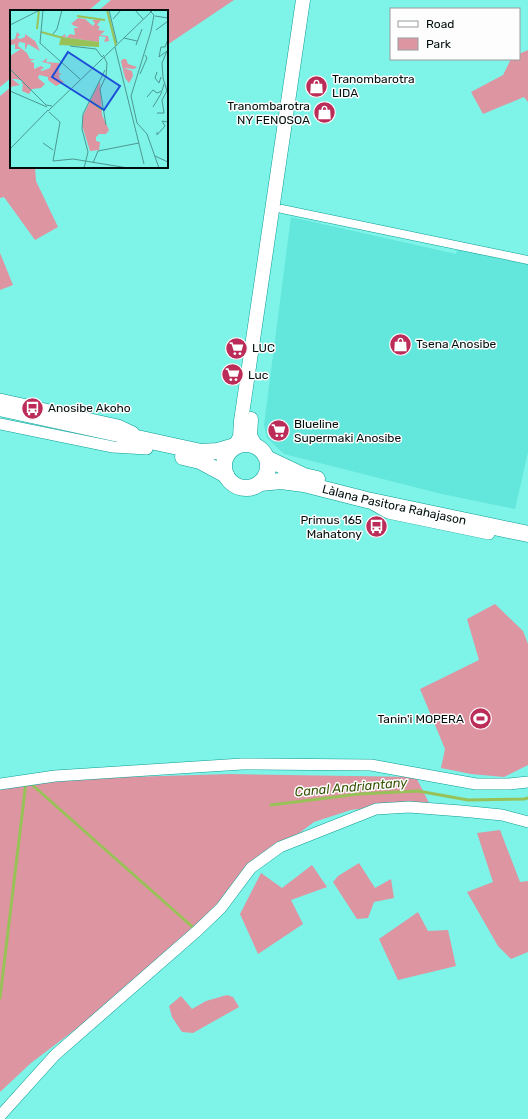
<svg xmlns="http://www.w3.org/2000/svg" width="528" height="1119" viewBox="0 0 528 1119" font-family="Rubik,sans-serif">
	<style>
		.built { fill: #63e6db }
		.green { fill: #dd95a2 }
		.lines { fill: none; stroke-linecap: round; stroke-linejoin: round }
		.stream { stroke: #98c258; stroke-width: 3 }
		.pedestrian-casing { stroke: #0b9d94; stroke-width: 9 }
		.minor-casing { stroke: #0b9d94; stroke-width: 12 }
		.tertiary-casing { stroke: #0b9d94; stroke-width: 15 }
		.secondary-casing { stroke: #0b9d94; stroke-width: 17 }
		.pedestrian { stroke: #fff; stroke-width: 8 }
		.minor { stroke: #fff; stroke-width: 11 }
		.tertiary { stroke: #fff; stroke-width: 14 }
		.secondary { stroke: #fff; stroke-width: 16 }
		.labels { text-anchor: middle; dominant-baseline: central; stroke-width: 3; stroke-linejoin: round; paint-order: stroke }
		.poi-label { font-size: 12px; fill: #000f0e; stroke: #fdfdfd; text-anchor: start }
		.street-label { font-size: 12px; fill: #000f0e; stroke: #fdfdfd }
		.water-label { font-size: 13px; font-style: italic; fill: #3a5404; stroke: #fdfdfd }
		.inset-river { fill: none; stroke: #98c258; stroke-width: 2 }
		.inset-road { fill: none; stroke: #4c9891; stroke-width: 1 }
		.view { fill: #1d4ed8; fill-opacity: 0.15; stroke: #1d4ed8; stroke-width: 2 }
		.inset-edge { fill: none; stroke: #000f0e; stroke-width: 2 }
	</style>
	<rect width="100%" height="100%" fill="#7ef3e8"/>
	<path class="built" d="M291,217L456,254L458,246L528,262V452L515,509L442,494L284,454L267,438L264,425Z"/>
	<path class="green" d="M0,0H101L88,11H11V78L0,87Z
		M111,0H234L167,45V11H98Z
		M528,50V102L524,97L483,114L471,92L503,75L511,59H519V54Z
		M11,87V167H35L36,181L58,227L35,240L4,197L0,198V96Z
		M0,253L13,285L0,290Z
		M495,604L523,631L528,644V765L504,777L471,774L441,768L445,749L420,689L479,660L467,619Z
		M230,774L416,777L431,807L400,804L351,810L314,822L245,874L175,954L31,1063L0,1092V785L27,780Z
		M500,830L520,882L528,881V952L511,959L498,946L467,892L493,882L477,833Z
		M359,863L375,888L391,879L394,898L374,902L368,918L357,919L333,882L338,876Z
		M312,865L327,887L291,900L303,924L258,954L240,914L261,873L282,888Z
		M418,912L428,931L448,930L456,966L398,980L379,939Z
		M227,995L233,997L239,1007L193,1033L182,1032L172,1017L169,1006L181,996L192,1009L206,1001Z"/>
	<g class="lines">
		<path class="stream" d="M29,782L196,930
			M271,805L359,794L418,791L468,800L524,799L528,798
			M0,998L26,782"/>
		<defs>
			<path id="pedestrian" d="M282,209L528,260"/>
			<path id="minor" d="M0,399L118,425L133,432
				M0,424L113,447L147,449
				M374,505L388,513L489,534
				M0,784L55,776L242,764L371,765L476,784H509L528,782
				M0,1116L55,1055L197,931L221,908L251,868L280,847L376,809L409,807L461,811L502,815L528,822"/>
			<path id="tertiary" d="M251,419L250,436L255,445
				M235,446L240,437L241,421L303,0"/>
			<g id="secondary">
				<path d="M0,408L201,452L218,451L235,446"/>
				<circle cx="246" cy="466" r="22"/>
				<path d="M183,457L200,461L226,475"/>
				<path d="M268,459L304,476L317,479"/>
				<path id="s1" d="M260,483L281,481L304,484L367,500L528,534"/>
			</g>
		</defs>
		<use href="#pedestrian" class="pedestrian-casing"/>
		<use href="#minor" class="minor-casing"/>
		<use href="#tertiary" class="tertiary-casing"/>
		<use href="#secondary" class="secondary-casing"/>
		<use href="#pedestrian" class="pedestrian"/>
		<use href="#minor" class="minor"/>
		<use href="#tertiary" class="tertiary"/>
		<use href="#secondary" class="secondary"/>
	</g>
	<defs>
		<symbol id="shop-disc" viewBox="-11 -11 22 22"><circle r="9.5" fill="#bb2c59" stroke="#fdfdfd"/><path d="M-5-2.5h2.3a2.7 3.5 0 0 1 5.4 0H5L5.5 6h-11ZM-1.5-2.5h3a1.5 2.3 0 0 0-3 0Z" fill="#fff"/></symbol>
		<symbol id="supermarket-disc" viewBox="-11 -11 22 22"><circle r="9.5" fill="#bb2c59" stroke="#fdfdfd"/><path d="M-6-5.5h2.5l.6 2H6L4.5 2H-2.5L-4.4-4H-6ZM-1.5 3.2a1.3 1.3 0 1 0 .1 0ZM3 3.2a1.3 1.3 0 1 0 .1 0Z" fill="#fff"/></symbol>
		<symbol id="bus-disc" viewBox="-11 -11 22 22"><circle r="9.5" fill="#bb2c59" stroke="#fdfdfd"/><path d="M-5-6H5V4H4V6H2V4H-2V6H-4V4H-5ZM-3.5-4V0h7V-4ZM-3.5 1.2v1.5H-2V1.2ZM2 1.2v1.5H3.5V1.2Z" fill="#fff"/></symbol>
		<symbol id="stadium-disc" viewBox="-11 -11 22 22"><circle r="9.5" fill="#bb2c59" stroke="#fdfdfd"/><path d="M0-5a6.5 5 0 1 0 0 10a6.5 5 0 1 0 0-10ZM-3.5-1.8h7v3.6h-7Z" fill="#fff"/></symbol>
	</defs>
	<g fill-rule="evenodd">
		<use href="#shop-disc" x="304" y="74" width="25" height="25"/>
		<use href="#shop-disc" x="312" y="100" width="25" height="25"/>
		<use href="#shop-disc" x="388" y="332" width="25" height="25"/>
		<use href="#supermarket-disc" x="224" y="336" width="25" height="25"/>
		<use href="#supermarket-disc" x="220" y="362" width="25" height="25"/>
		<use href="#bus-disc" x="20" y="396" width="25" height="25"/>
		<use href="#supermarket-disc" x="266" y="418" width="25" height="25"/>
		<use href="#bus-disc" x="364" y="514" width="25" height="25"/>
		<use href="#stadium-disc" x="468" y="706" width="25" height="25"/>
	</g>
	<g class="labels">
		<g class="poi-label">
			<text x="332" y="79">Tranombarotra<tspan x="332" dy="14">LIDA</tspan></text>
			<text x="310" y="106" text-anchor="end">Tranombarotra<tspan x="310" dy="14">NY FENOSOA</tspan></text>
			<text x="416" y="344">Tsena Anosibe</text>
			<text x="252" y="348">LUC</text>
			<text x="248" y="375">Luc</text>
			<text x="48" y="408">Anosibe Akoho</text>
			<text x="294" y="424">Blueline<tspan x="294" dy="14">Supermaki Anosibe</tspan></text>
			<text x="362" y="520" text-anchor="end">Primus 165<tspan x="362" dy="14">Mahatony</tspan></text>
			<text x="464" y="719" text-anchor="end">Tanin'i MOPERA</text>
		</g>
		<g class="street-label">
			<text stroke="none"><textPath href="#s1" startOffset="137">Làlana Pasitora Rahajason</textPath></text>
		</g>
		<g class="water-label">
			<text transform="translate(351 787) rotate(-5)">Canal Andriantany</text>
		</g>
	</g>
	<g transform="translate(10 10)">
		<rect width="158" height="158" fill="#7ef3e8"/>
		<path d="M68,8L75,9L83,16L85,13L82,10H91L87,15L90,17L88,20L95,21L90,25L98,26L99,31L94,32L96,27L89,26V32L51,27L55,24L56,28L60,24L65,25L64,18H69L61,14ZM0,21V30L5,29L7,22L10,25L7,27L10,29L15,27V24L25,31L30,41L18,34L15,40V33L9,32L8,36L17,43L20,49H25L20,51L24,53V59L31,56L34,58L30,60L32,61L40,58L41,54L32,52L37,48L36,52L49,53V63L52,64L49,65L50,69L54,72L46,76L38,70V67L29,65L28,68L35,74L31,78L22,79L19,84L12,81L13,74L11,73L13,71L6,69H2L10,75L0,77V46L11,39H5V34L1,35ZM113,49H116L118,54L127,57L124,59L113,58L122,61L123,66L119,73L115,68L111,51ZM90,71L92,105L99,120L96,124H89L86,127V131L90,132L89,140L80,141L72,115L73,106Z" fill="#dd95a2"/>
		<path d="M51,27L89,32V37L49,35Z" fill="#98c258"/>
		<path class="inset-river" d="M97,0L106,35M97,0L106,36M67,6L95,10M27,19L29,0M31,22L53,28M81,91L92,100"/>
		<path class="inset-road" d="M33,0L30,33L70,69M99,0L107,33M125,0L133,9M139,0L144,5L141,21L121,86L127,113L137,124L149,158M145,6L158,8M103,9L111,0M0,15L30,0M146,20L158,11M43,24L47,19L52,0M114,28L127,31M126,35L132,19M60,36L86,39L92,47L94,45M105,37L134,154M157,41L149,47L151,37H155L158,29M94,47L97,53L96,66L90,79L96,115M0,59L36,95L42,96M147,62L145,68L149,73L151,67M130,64L137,48L135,45M0,81L37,97M157,81L153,68L152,53L157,41M137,87L143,80L147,83L152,81L154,74M143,97L152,82M38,101L143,0M39,102L50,112L43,151L63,149L118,158M147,103H154L152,90L158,79M147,122V125L155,116L152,111L158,112M33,133L43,140M0,139L38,100M145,146L158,152M83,153L88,141L129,133M74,158L78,142L72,119L73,104L95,60"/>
		<path class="view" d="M58,42L110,76L94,100L42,67Z"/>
		<rect width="158" height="158" class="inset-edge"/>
	</g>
	<rect x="390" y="8" width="130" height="52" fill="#fdfdfd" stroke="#989e9d"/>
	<rect x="398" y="21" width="20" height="6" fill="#ffffff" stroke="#989e9d"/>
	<text x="426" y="28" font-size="12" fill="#000f0e">Road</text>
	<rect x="398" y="38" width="20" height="12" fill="#dd95a2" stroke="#989e9d"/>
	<text x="426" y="48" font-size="12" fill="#000f0e">Park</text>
</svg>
